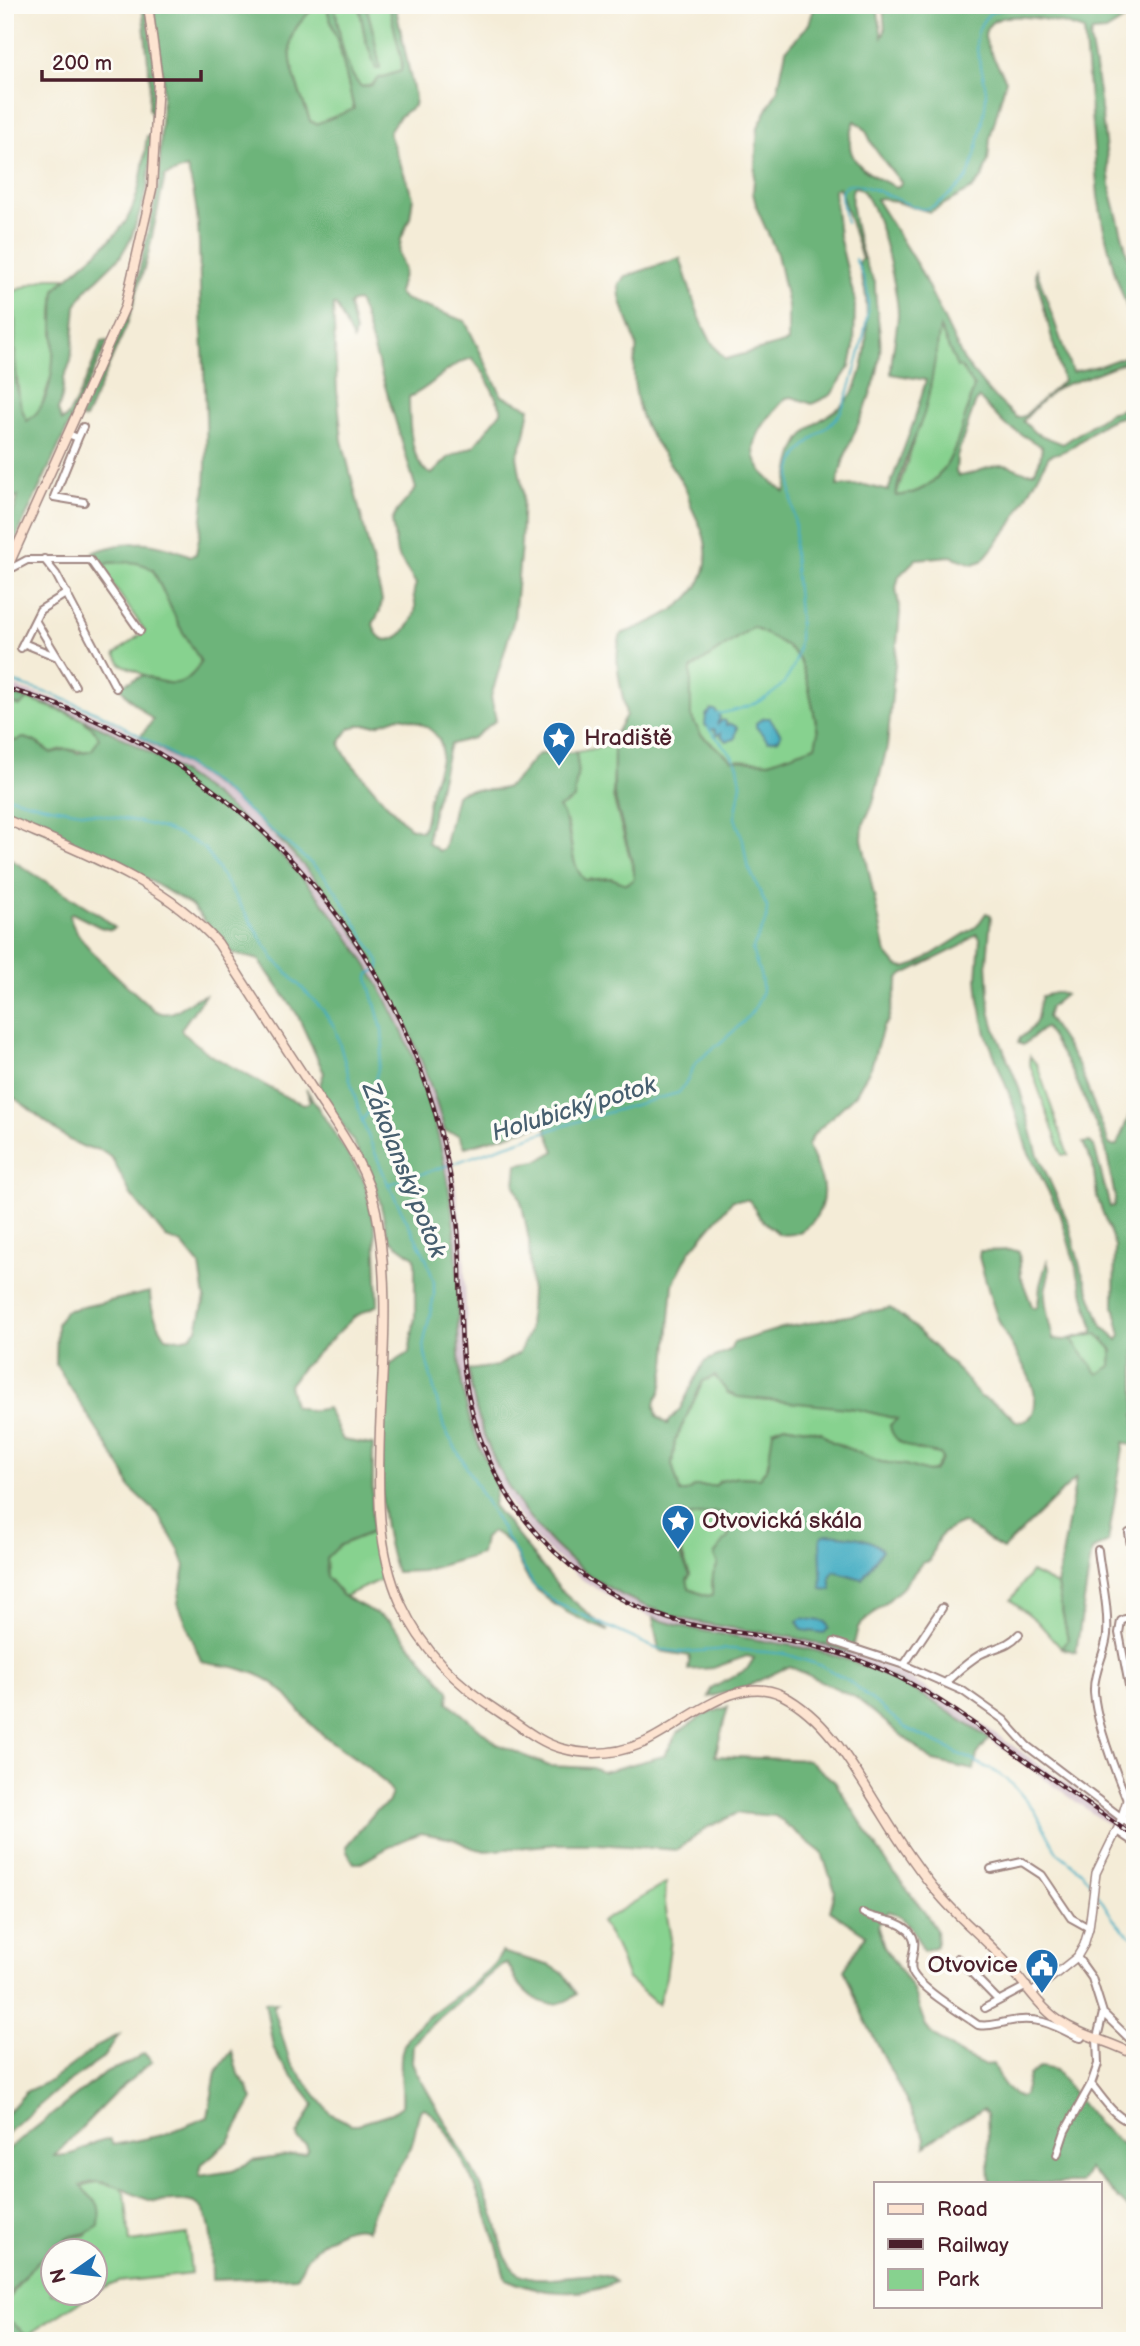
<svg xmlns="http://www.w3.org/2000/svg" width="1140" height="2346" viewBox="0 0 1140 2346" font-family="'Balsamiq Sans',sans-serif">
	<style>
		.industrial { fill: #d1bdc9 }
		.green { fill: #87d28f; stroke: #68785d; stroke-width: 2 }
		.forest { fill: #6db47a; stroke: #5c6a52; stroke-width: 2; fill-rule: evenodd }
		.water { fill: #44adc3; stroke: #476677; stroke-width: 2 }
		.lines { fill: none; stroke-linecap: round; stroke-linejoin: round }
		.stream { stroke: #44adc3; stroke-width: 2 }
		.minor-casing { stroke: #9f8681; stroke-width: 10 }
		.tertiary-casing { stroke: #9f8681; stroke-width: 10 }
		.secondary-casing { stroke: #9f8681; stroke-width: 11 }
		.minor { stroke: #fff; stroke-width: 6 }
		.tertiary { stroke: #fff; stroke-width: 7 }
		.secondary { stroke: #fde4d1; stroke-width: 8 }
		.rail-casing { stroke: #4a1f2b; stroke-width: 4.5 }
		.rail { stroke: #fdfcf7; stroke-width: 2; stroke-dasharray: 5; stroke-linecap: butt }
		.labels { text-anchor: middle; dominant-baseline: central; stroke-width: 7; stroke-linejoin: round; paint-order: stroke }
		.poi-label { font-size: 23px; fill: #4a1f2b; stroke: #fdfcf7; text-anchor: start }
		.water-label { font-size: 24px; font-style: italic; fill: #475f6f; stroke: #fdfcf7 }
	</style>
	<rect width="100%" height="100%" fill="#fdfcf7"/>
	<filter id="ink" filterUnits="userSpaceOnUse"><feTurbulence type="fractalNoise" baseFrequency=".0143" numOctaves="2"/><feDisplacementMap in="SourceGraphic" scale="14" xChannelSelector="R" yChannelSelector="G"/><feConvolveMatrix kernelMatrix="1 2 1 2 8 2 1 2 1" color-interpolation-filters="sRGB"/></filter>
	<filter id="wash" filterUnits="userSpaceOnUse"><feTurbulence type="fractalNoise" baseFrequency=".00686" numOctaves="4" result="noise"/><feDisplacementMap in="SourceGraphic" scale="28" xChannelSelector="R" yChannelSelector="G"/><feGaussianBlur stdDeviation="1.57" result="paint"/><feColorMatrix in="noise" values="0 0 0 0 0 0 0 0 0 0 0 0 0 0 0 0 0 1.4 0 .05"/><feComposite in="paint" operator="in"/></filter>
	<g filter="url(#wash)">
		<rect width="100%" height="100%" fill="#f4ecd7"/>
		<path class="industrial" d="M5,684L58,700L110,721L168,754L219,787L267,830L316,879L376,964L403,1014L424,1065L440,1114L452,1160L464,1247L468,1370L478,1419L511,1493L543,1535L589,1575L622,1595L656,1611L704,1623L775,1634L823,1644L869,1659L906,1676L966,1713L1135,1832V1844L961,1719L902,1683L866,1667L821,1652L773,1642L702,1631L653,1618L619,1602L584,1581L537,1541L518,1516L497,1484L482,1453L470,1421L460,1371L456,1248L444,1161L417,1068L395,1017L369,968L310,885L241,817L82,717L5,692Z"/>
		<path class="green" d="M317,5H328V12L340,49L354,110L316,124L310,121C302,97 287,68 291,41C292,28 308,14 317,5Z
			M335,5H359L365,38L374,35L366,5H389L402,62L401,71L377,79L372,85L362,87C344,73 338,27 335,5Z
			M47,278H66L55,290L53,313V371L39,414L27,422L20,405L10,317L13,351L5,392V295Z
			M940,327L953,356L974,387C959,433 953,492 896,496L913,444Z
			M130,561L149,566L153,570L180,627L201,661L195,672L182,683L162,684L121,664L115,654L145,631L102,569L108,563Z
			M753,627L787,646L800,660L808,684L818,733L815,747L769,762L732,760L701,735L691,716V669Z
			M28,699L82,719L99,735C98,761 76,748 63,749C59,749 55,752 52,753L34,741L24,738L8,743L5,741V701L11,702Z
			M614,745L613,797L634,872V879L626,884L611,878L585,880C570,868 573,840 567,823C565,818 561,812 559,808L574,799L578,768L576,752Z
			M1030,1056L1037,1065L1068,1155H1062L1029,1062Z
			M1097,1333L1112,1349L1111,1366L1098,1375L1071,1339Z
			M715,1376L728,1393L857,1409L898,1419L890,1425L915,1449L940,1454L942,1459L934,1471L928,1472L905,1465L881,1462L832,1442L821,1432L785,1425L770,1455L766,1471L759,1478L738,1477L720,1481L715,1486H695L686,1493L680,1492L672,1464L675,1441L703,1381Z
			M719,1512L727,1514L729,1536L714,1555L718,1565L712,1581V1595L707,1596L689,1589L687,1580L690,1575L671,1525L682,1518Z
			M372,1532L384,1578L343,1597L327,1577L326,1559L339,1545Z
			M1031,1572L1057,1585L1068,1640L1061,1648L1037,1621L1011,1600Z
			M666,1883L665,1904L671,1939L666,1977L658,2005L628,1979L615,1945L601,1922Z
			M97,2182L119,2187L125,2193L130,2242L187,2234L191,2274L118,2282L95,2292L94,2252H52V2294H92L27,2335L9,2321L7,2303L22,2279L40,2258L72,2237L87,2235L85,2192L80,2186Z"/>
		<path class="forest" d="M142,5H146L156,76L152,115L149,110L150,80Z
			M153,5H317C308,14 292,28 291,41C287,67 302,97 310,121L316,124L354,109L340,49L328,12V5H335C338,27 344,73 362,87L372,85L377,79L401,71L402,62L389,5H395L415,98L414,106C402,114 393,121 389,134L413,197L410,218L401,239L399,253L404,271L398,293L404,299L465,321L502,396L530,408L525,435L517,456L523,492L521,545L514,619L491,697L496,720L473,738L451,744L449,747L429,829L428,843L439,851L444,849L456,795C472,784 490,795 507,787C520,780 527,763 539,754L576,752L578,768L574,799L559,808C574,828 567,863 585,880L611,878L626,884L634,879V870L614,795V745H612V740L626,715C622,688 612,661 621,634C663,619 716,596 705,541C703,529 696,518 691,506C689,500 688,492 684,486C672,464 655,446 644,423C637,406 633,384 634,366C634,358 638,352 636,345C632,324 618,306 619,284L626,276L680,258C690,287 702,340 726,359L788,342V306L784,286L777,254L757,209L753,193L758,127L778,89L786,50L809,24L815,5H877L882,37L885,31L883,5H1135V13L1106,31L1092,32L1090,38L1099,92L1111,192L1135,284V330L1115,274L1103,225L1098,196L1084,30C1067,24 987,0 985,36C985,46 1001,70 1006,80L990,138L988,161L982,178L972,189L930,212L882,198L876,199L919,268L964,361L990,393L1017,418L1024,416L1063,381L1035,273L1036,269L1072,372L1102,365L1135,353V358L1074,382C1054,385 1037,406 1023,421L1035,433L1063,444L1109,413L1135,406V416C1104,415 1094,433 1070,448C1064,452 1056,453 1049,456L1011,525L982,561L973,564L951,556L916,559L899,576L896,588L900,612L887,747L873,803L863,825L862,839L886,953L897,966L905,968L917,964L977,926L986,913L991,915L987,962L990,1011L995,1029L1019,1087L1038,1155L1069,1224L1081,1270L1102,1326L1118,1340L1121,1335L1114,1306L1115,1246L1097,1197L1093,1164L1083,1143L1090,1142L1094,1146L1110,1207L1114,1206L1115,1198L1106,1149L1093,1118L1072,1071L1045,1027L1023,1045L1018,1043L1020,1038C1043,1022 1034,1019 1042,996L1059,992L1065,995L1050,1007L1047,1017L1078,1064L1109,1144L1112,1146L1117,1145L1135,1102V1446L1124,1442L1108,1542L1092,1550L1076,1652L1061,1648L1068,1640L1057,1585L1076,1478L1003,1549C988,1542 977,1529 962,1523C939,1532 936,1539 930,1561L922,1563L902,1588L858,1627L852,1653C826,1645 801,1638 774,1634C745,1629 714,1627 685,1619C565,1588 486,1491 468,1370L497,1366L519,1353L529,1331L531,1288L529,1240L522,1205L515,1185L517,1164L537,1161L555,1151L544,1124L465,1147L459,1135L445,1131C406,995 332,871 216,786C192,768 166,752 140,737L153,720L131,700L119,686L144,675C169,687 186,689 201,662L180,627L153,570C140,560 123,562 108,563L102,569L93,552C133,539 151,539 191,556L196,554C213,473 205,394 201,313C198,266 203,214 187,168L165,176L148,255L127,325L85,419L80,418L123,320L138,276L159,184L163,79ZM855,121C868,128 868,138 875,149C883,160 892,172 901,182L900,185L896,187C865,173 838,159 855,121ZM839,187L862,259L859,261C859,274 865,285 866,298C868,325 867,359 857,384C845,414 819,414 803,436C790,453 791,472 785,492C737,459 751,435 786,398L792,397L812,404L831,395L850,366L854,348L855,301L839,236L834,190ZM856,187C877,191 898,292 898,314C897,334 891,354 891,374L926,380L914,421L888,491L865,485L837,486C844,443 872,406 879,363C884,335 874,309 875,282C863,264 847,208 853,188ZM358,301L363,313L416,489L397,511L392,521L397,554L416,584C410,599 417,598 415,611C411,633 381,656 373,624L380,611L382,600L342,440L337,390L333,305H336L353,340L355,333L349,305L352,302ZM940,328L957,367H961L974,387C959,432 953,492 896,496C899,468 915,440 924,414C932,386 935,357 940,328ZM472,358L485,375L501,408V412L474,446L449,457L432,474C409,466 409,418 409,397C435,386 444,366 472,358ZM979,398L1004,424L1042,447L1040,460L1035,471C1023,476 1015,465 1003,465C988,465 974,475 959,476L956,472L957,456L975,404ZM753,627L787,646L800,660L808,684L818,732L815,746L769,762L732,760L701,735L691,716V669ZM399,717C409,718 416,721 425,726C456,745 436,767 430,794C427,806 427,821 422,831L409,827L385,802L347,758L340,745L341,740L349,729L359,725H377ZM976,934L980,938L977,978L979,1000L986,1034L1013,1104L1027,1149L1061,1216L1094,1330L1092,1333L1065,1340L1053,1339C1050,1324 1045,1309 1045,1294C1045,1280 1053,1276 1047,1261L1040,1285L1038,1306L1035,1308L1032,1306L1021,1277L1019,1252L1013,1250L980,1251L979,1257C985,1279 991,1302 1000,1324C1010,1349 1044,1385 1033,1413C1029,1420 1023,1423 1016,1421L1003,1408L979,1396L962,1374L912,1325L890,1308L782,1328L733,1343L730,1350L704,1362L680,1409L667,1424L657,1416L655,1406L656,1400L661,1391L666,1365L673,1284L690,1251L733,1200H749L760,1218L779,1234C806,1239 825,1213 823,1188C822,1173 811,1159 808,1145L814,1134L856,1094L871,1067L883,1027L888,1021L899,978L904,974L961,946ZM1097,1334L1112,1349L1111,1366L1098,1374L1071,1339ZM715,1376L728,1393L738,1397L857,1409L897,1419L890,1425C892,1447 921,1451 940,1454L942,1459L934,1471L928,1472L905,1465L881,1462L832,1442L821,1432L785,1425L773,1430L768,1466L759,1478L738,1477L720,1481L715,1486H695L686,1492H680L672,1464L675,1441L703,1381ZM715,1512L727,1514L729,1536L714,1555L718,1564L713,1574L712,1595L707,1596L689,1589L687,1580L690,1575L681,1556L671,1525L682,1518Z
			M359,5H366L374,35L380,68L376,69L365,38Z
			M154,135L146,194L131,238L120,257L86,290L76,306L71,361L64,378L62,397L58,410L62,421C75,413 94,359 102,342L108,341L9,553L6,540L18,496L5,501V392L13,351L10,317L15,313C16,348 11,390 27,421C63,399 51,327 55,290C76,268 110,245 126,221C141,195 143,165 147,136Z
			M5,692C227,753 400,937 444,1163C451,1198 456,1233 457,1268C458,1302 457,1335 460,1369C462,1397 471,1425 481,1451C485,1461 495,1473 496,1484C497,1490 494,1499 493,1505L560,1589L608,1631C580,1620 550,1607 530,1582C517,1565 515,1539 492,1532L484,1538L481,1554L422,1571L396,1572C373,1507 382,1435 385,1368L409,1353L415,1317V1258L389,1239L376,1186L354,1143L319,1087L324,1073L297,1014L259,960L232,953L191,905L140,875L5,812V741L8,743L24,738L34,741L51,753L67,749L78,753L92,750L99,738C89,714 51,706 28,699L20,706L5,701Z
			M5,856L103,917L115,928L111,930L100,927L72,913L70,915C70,939 135,992 154,1010C175,1022 184,1000 205,995L181,1029L183,1033L209,1054L290,1099L304,1104L309,1103L310,1099L306,1089L364,1180L375,1227L378,1305L354,1317L302,1368L289,1385L294,1406L310,1411L327,1408L343,1440L373,1445L372,1532L340,1545L326,1559L327,1577L343,1596L390,1621L449,1690L448,1702L497,1744L549,1766L592,1768L602,1772L664,1756L678,1732L706,1714L728,1707L715,1756L808,1760L835,1782L889,1866L928,1917L936,1930L937,1946L923,1951C915,1933 908,1918 888,1911L877,1925L884,1947L912,1988L926,2027L933,2035L963,2056L984,2065L993,2064C998,2077 1007,2093 1021,2097L1024,2095L1029,2075L1041,2067L1055,2070L1098,2124L1135,2155V2215L1089,2169L1081,2183H990L987,2114L983,2109L951,2127L925,2146V2138L863,2016L844,1969L866,1935L830,1911L835,1891L822,1853L775,1816L738,1813L708,1827L677,1850L598,1844H557L486,1851L473,1848L453,1839L421,1833L396,1843L361,1863H354L347,1852L346,1846L376,1811L388,1803L392,1793C372,1762 334,1749 310,1723C291,1703 286,1687 258,1675C251,1672 241,1669 233,1667C222,1664 210,1666 201,1661L178,1603L185,1566L179,1550L158,1514L130,1488L125,1474L56,1365L57,1324L65,1311L150,1292C150,1308 157,1324 166,1337L179,1339L189,1337L197,1329L205,1298L200,1266L182,1244L166,1238L131,1195L112,1158L100,1150L84,1147L69,1140L15,1098L5,1104Z
			M653,1618C707,1636 763,1638 817,1651C882,1666 936,1702 989,1739L977,1755L974,1770L933,1761L855,1697L789,1666L748,1686L709,1697L711,1689L747,1669L754,1658L747,1656L713,1668L688,1670L690,1656L659,1651Z
			M502,1952L551,1966L564,1974L577,1994C555,2012 535,2004 518,1983C514,1977 512,1969 507,1963L501,1965L424,2031L413,2045L412,2062L416,2071C443,2120 474,2166 495,2218C501,2235 502,2262 517,2272C545,2290 596,2262 616,2282C584,2298 538,2294 506,2279C501,2267 500,2255 496,2242C485,2208 454,2129 425,2108L421,2109C415,2121 416,2135 411,2147C399,2173 370,2202 368,2230C349,2220 319,2242 307,2258C303,2264 301,2271 296,2277L212,2280C211,2261 214,2226 204,2211C192,2194 169,2204 153,2201C134,2197 117,2182 97,2182C92,2182 86,2184 81,2185C93,2206 102,2193 99,2226C88,2234 85,2233 73,2236C54,2242 12,2283 7,2304C6,2308 8,2316 9,2320L27,2335L18,2341H5V2152L106,2072L127,2064L144,2053L152,2062L118,2090L54,2156C81,2157 91,2139 110,2139L113,2145L163,2135L208,2117L216,2072L232,2051L238,2074L247,2086L253,2099L229,2141L202,2164L199,2176L233,2171L252,2161L306,2153L308,2150L306,2145L298,2140L297,2135L314,2104L280,2061L273,2047L265,2002H277L273,2006L290,2062L331,2114L351,2124H358L392,2113L402,2106C404,2088 398,2069 402,2051C411,2013 483,1990 502,1952Z
			M119,2035L102,2059L56,2091L5,2135V2116L27,2091L52,2080L100,2044Z"/>
		<path class="water" d="M711,710H715L720,717L717,725L722,720L726,721V725L731,724L737,727L735,739L726,741L721,736V733L717,735L714,729L711,730L705,725L706,715Z
			M763,718H769L781,734L779,739L768,741L756,727V723Z
			M827,1534C844,1536 871,1536 882,1550L862,1579L834,1571L830,1577L832,1590L822,1589L820,1543L822,1536Z
			M802,1618L826,1622L829,1628L824,1633L802,1630L797,1621Z"/>
		<g class="lines">
			<path class="stream" d="M846,223C845,214 840,200 841,192C847,168 910,209 923,209C933,208 940,202 947,197C953,191 962,186 966,179C975,165 985,114 986,97C987,67 963,42 987,16C1002,1 1050,8 1070,12C1076,13 1084,16 1091,16C1100,15 1107,10 1115,5
				M5,680L54,695L105,716L160,747L218,786L320,871L336,891L379,961L380,968L369,974L368,978L382,1029L383,1046L368,1113L362,1120
				M717,714C821,696 799,634 794,554C793,545 796,536 795,527C794,507 788,490 792,469C798,445 822,434 837,417C849,403 868,325 868,304C869,288 862,273 855,259
				M5,795C67,818 150,810 205,849L274,959L323,1010L335,1028L362,1121L388,1184L426,1258L434,1282V1296L424,1342L425,1354L444,1428L533,1584L556,1603L657,1649L683,1652L731,1649L786,1654L822,1666L849,1681L906,1728L996,1772L1013,1785L1035,1811L1057,1852L1081,1871L1091,1884
				M388,1184C430,1173 470,1157 512,1143C566,1124 622,1108 678,1093C688,1085 689,1070 698,1061C717,1044 761,1015 762,988C763,976 755,962 752,950L766,921L767,907L747,864L743,840L735,818L741,784L738,766L731,754L708,728
				M1096,1891C1108,1910 1115,1926 1135,1938"/>
		</g>
	</g>
	<g filter="url(#ink)">
		<g class="lines">
			<defs>
				<path id="minor" d="M68,434L78,438L54,497L84,502
					M78,438L83,427
					M44,559L56,574L116,688
					M10,565L14,567L27,560H90L140,631
					M67,593L40,610L35,620L75,686
					M23,643L55,656
					M21,648L35,620
					M1129,1533L1135,1570
					M1098,1550C1101,1578 1109,1607 1107,1635C1105,1655 1093,1672 1094,1692C1096,1723 1115,1771 1127,1800
					M1135,1620L1125,1619L1121,1621L1119,1633L1135,1717
					M834,1642L904,1665L963,1691L1004,1720L1027,1746L1135,1828
					M904,1665L942,1608
					M946,1682C957,1672 967,1662 981,1654C995,1647 1008,1647 1019,1634
					M1117,1831L1135,1843
					M991,1869L1022,1862L1042,1875L1071,1918L1089,1928
					M863,1913C877,1921 895,1918 908,1930C922,1944 908,1956 912,1971C917,1987 963,2014 978,2025C989,2027 995,2024 1006,2022C1036,2015 1052,2024 1077,2037L1081,2038L1084,2034
					M1077,1957L1092,1978L1103,2013L1135,2044
					M957,1958L998,2000
					M985,2008L1027,1986
					M1103,2013L1097,2038L1098,2064L1091,2084C1103,2098 1115,2120 1135,2123
					M1057,2155L1065,2131L1091,2084"/>
				<path id="tertiary" d="M1032,1993L1077,1957L1084,1945L1089,1928L1096,1873L1119,1826L1127,1800L1135,1792"/>
				<path id="secondary" d="M5,573L125,307L152,189L158,81L148,5
					M5,819C80,852 163,881 218,943C249,991 279,1038 310,1085C335,1125 367,1164 376,1211C390,1283 383,1358 380,1430C378,1489 376,1549 401,1604C423,1652 458,1686 502,1714C521,1726 539,1742 560,1748C588,1756 617,1754 643,1743C682,1726 736,1672 782,1695C830,1720 856,1772 884,1816C900,1842 918,1869 937,1892C956,1916 981,1935 1002,1958C1021,1978 1036,2004 1058,2020C1082,2037 1111,2041 1135,2055"/>
			</defs>
			<use href="#minor" class="minor-casing"/>
			<use href="#tertiary" class="tertiary-casing"/>
			<use href="#secondary" class="secondary-casing"/>
			<use href="#minor" class="minor"/>
			<use href="#tertiary" class="tertiary"/>
			<use href="#secondary" class="secondary"/>
			<defs>
				<path id="rail" d="M5,688C253,756 427,966 457,1220C463,1269 458,1320 464,1369C471,1430 497,1491 539,1536C578,1579 632,1611 689,1624C717,1631 747,1633 776,1638C814,1645 850,1655 885,1671C931,1691 971,1722 1012,1751C1053,1780 1094,1808 1135,1837"/>
			</defs>
			<use href="#rail" class="rail-casing"/>
			<use href="#rail" class="rail"/>
		</g>
	</g>
	<defs>
		<symbol id="sight-pin" viewBox="-11 -11 22 30"><path d="M0 17L-7.5 6A9.5 9.5 0 1 1 7.5 6Z" fill="#1f6fb2" stroke="#fdfcf7"/><path d="M0-6L1.8-2.2L6-1.7L2.9 1.2L3.7 5.4L0 3.3L-3.7 5.4L-2.9 1.2L-6-1.7L-1.8-2.2Z" fill="#fff"/></symbol>
		<symbol id="civic-pin" viewBox="-11 -11 22 30"><path d="M0 17L-7.5 6A9.5 9.5 0 1 1 7.5 6Z" fill="#1f6fb2" stroke="#fdfcf7"/><path d="M-.6-6.5H3V-4.5H.6V-3L4-1V1h2V6H-6V1h2V-1L-.6-3ZM-1.2 2.5V6h2.4V2.5Z" fill="#fff"/></symbol>
	</defs>
	<g fill-rule="evenodd">
		<use href="#sight-pin" x="540" y="719" width="38" height="52"/>
		<use href="#sight-pin" x="659" y="1502" width="38" height="52"/>
		<use href="#civic-pin" x="1023" y="1946" width="38" height="52"/>
	</g>
	<g class="labels">
		<g class="poi-label">
			<text x="584" y="738">Hradiště</text>
			<text x="702" y="1521">Otvovická skála</text>
			<text x="1018" y="1965" text-anchor="end">Otvovice</text>
		</g>
		<g class="water-label">
			<text transform="translate(574 1109) rotate(-17)">Holubický potok</text>
			<text transform="translate(404 1170) rotate(68)">Zákolanský potok</text>
		</g>
	</g>
	<rect width="1140" height="2346" fill="none" stroke="#fdfcf7" stroke-width="28"/>
	<rect x="874" y="2182" width="228" height="126" fill="#fdfcf7" stroke="#b5a4a5" stroke-width="2"/>
	<rect x="888" y="2204" width="35" height="10" fill="#fde4d1" stroke="#b5a4a5" stroke-width="2"/>
	<text x="937" y="2216" font-size="21" fill="#4a1f2b">Road</text>
	<rect x="888" y="2239" width="35" height="10" fill="#4a1f2b" stroke="#b5a4a5" stroke-width="2"/>
	<text x="937" y="2252" font-size="21" fill="#4a1f2b">Railway</text>
	<rect x="888" y="2269" width="35" height="21" fill="#87d28f" stroke="#b5a4a5" stroke-width="2"/>
	<text x="937" y="2286" font-size="21" fill="#4a1f2b">Park</text>
	<g transform="translate(74 2272) rotate(256)"><circle r="33" fill="#fdfcf7" stroke="#b5a4a5" stroke-width="2"/>
	<path d="M0-5L12 26L0 18L-12 26Z" fill="#1f6fb2"/>
	<text y="-10" font-size="19" font-weight="bold" text-anchor="middle" fill="#4a1f2b">N</text>
	</g>
	<path d="M42 70v10h159v-10" fill="none" stroke="#4a1f2b" stroke-width="3.5"/>
	<text x="52" y="70" font-size="21" fill="#4a1f2b" stroke="#fdfcf7" stroke-width="5" paint-order="stroke">200 m</text>
</svg>
